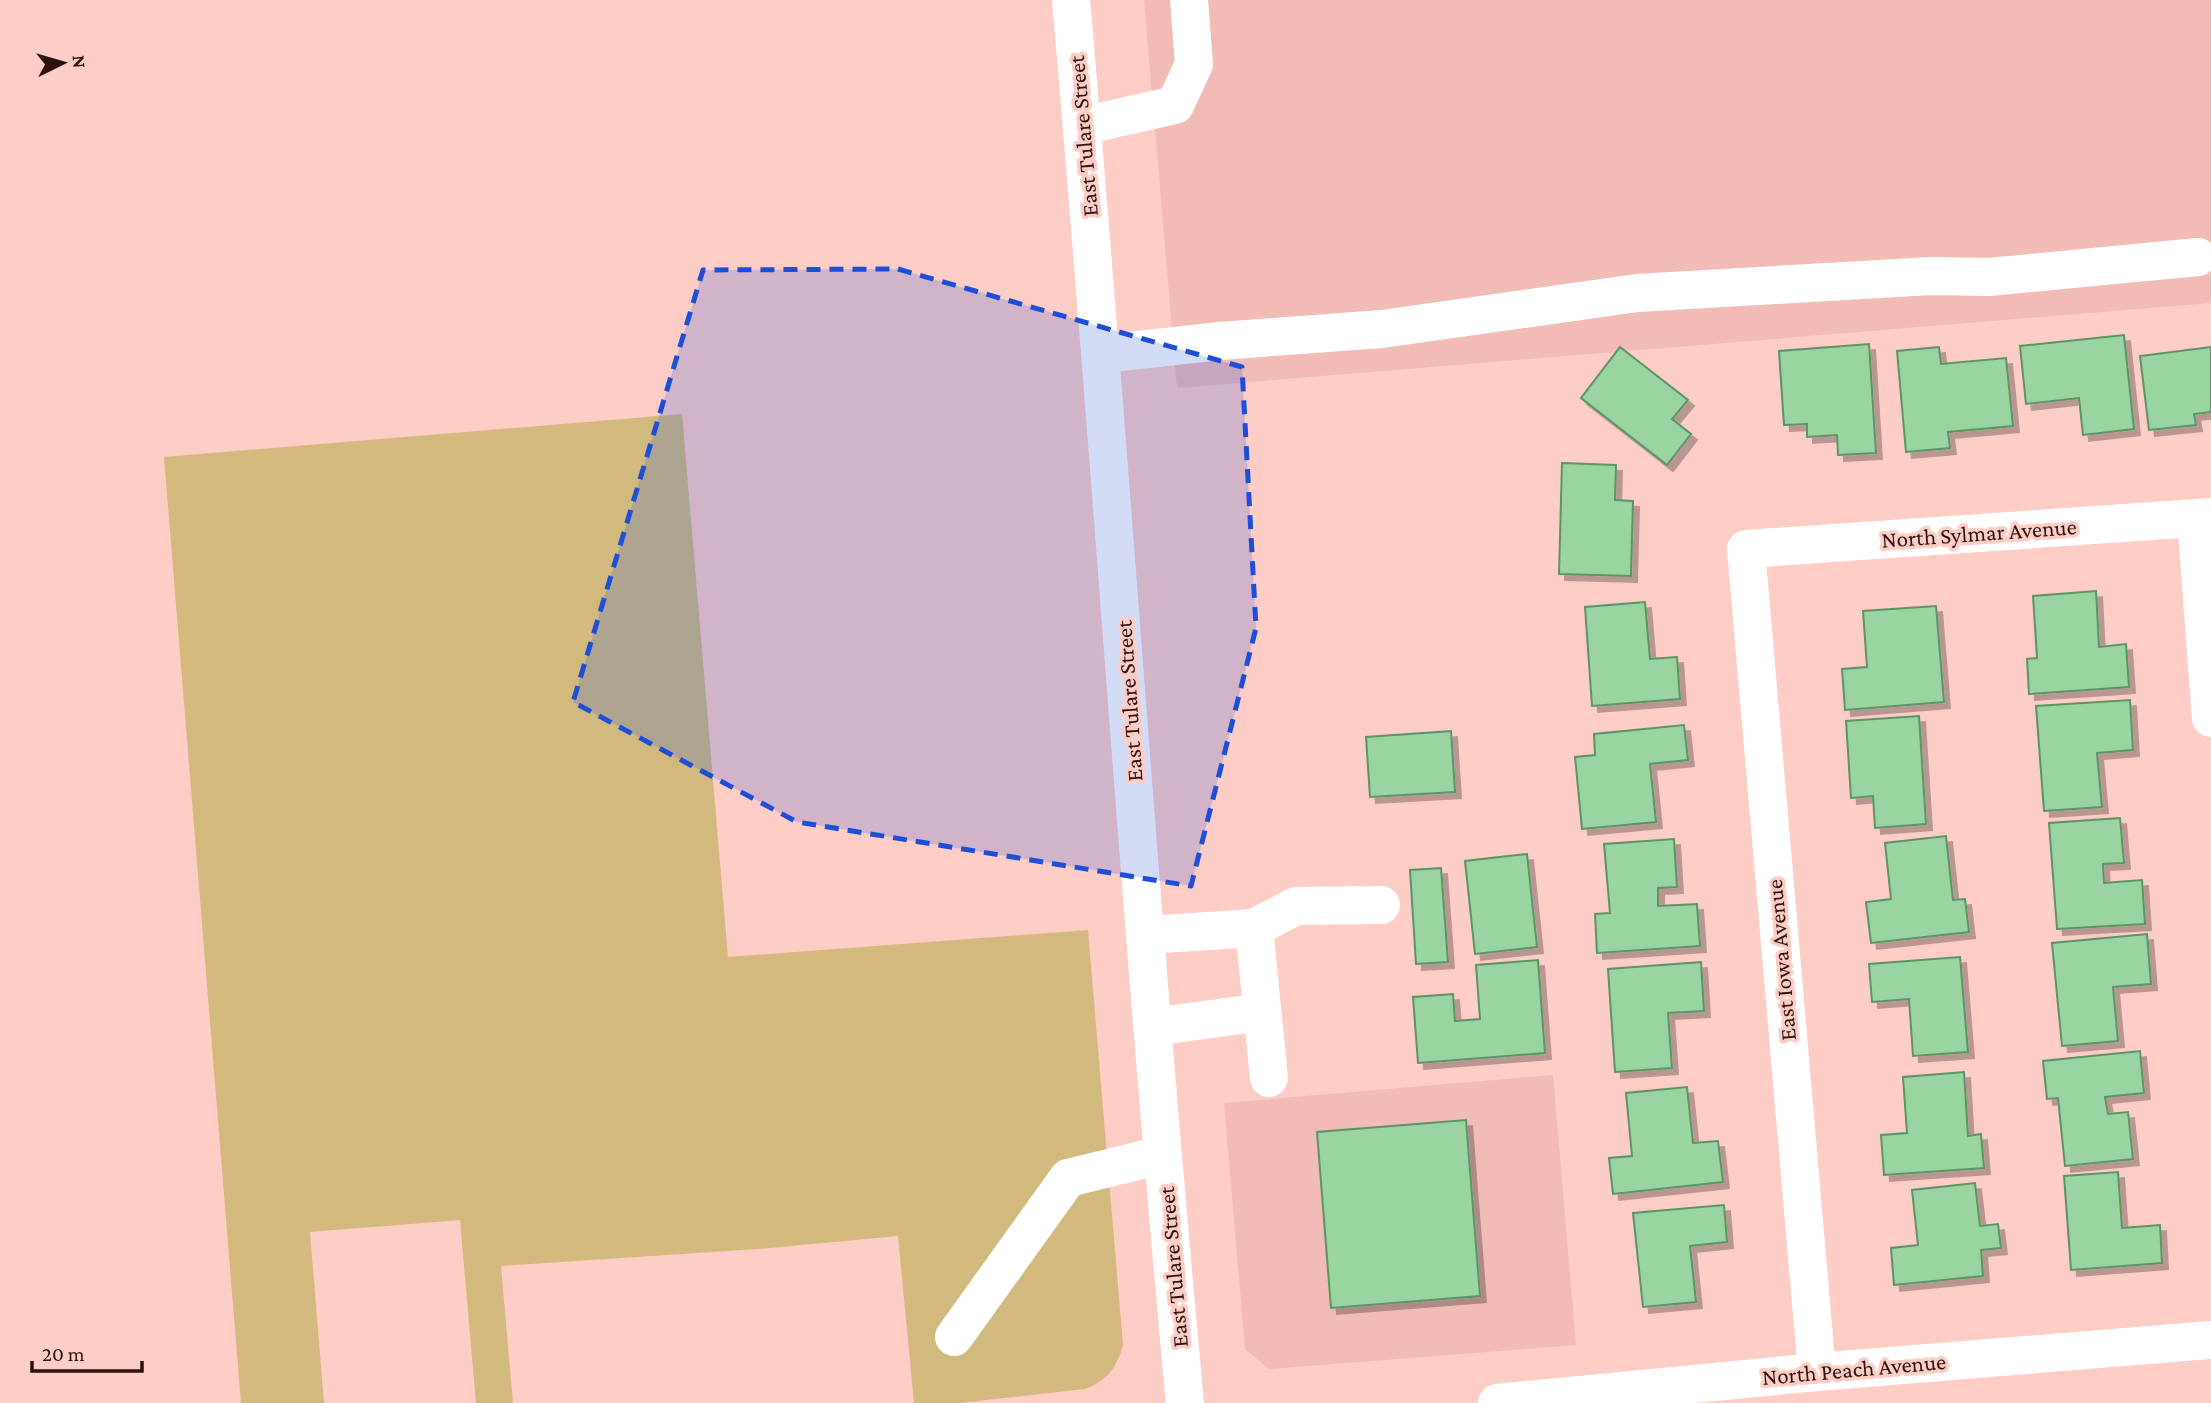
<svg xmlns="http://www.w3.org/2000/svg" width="2211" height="1403" viewBox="0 0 2211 1403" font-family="'Crimson Pro',serif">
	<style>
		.built { fill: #f1bcb6 }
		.green { fill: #d2b97d }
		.building { fill: #99d4a1; stroke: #5b9464; stroke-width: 2; filter: url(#shadow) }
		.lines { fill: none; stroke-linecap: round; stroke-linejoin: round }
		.minor { stroke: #fff; stroke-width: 38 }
		.major { stroke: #fff; stroke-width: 38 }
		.marked { fill: #1d4ed8; fill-opacity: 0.2; stroke: #1d4ed8; stroke-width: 5; stroke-dasharray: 14 9; stroke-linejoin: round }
		.labels { text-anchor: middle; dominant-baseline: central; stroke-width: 7; stroke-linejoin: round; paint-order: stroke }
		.street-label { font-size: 23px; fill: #2d110e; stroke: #fecdc6 }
	</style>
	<defs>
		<filter id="shadow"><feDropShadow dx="6" dy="6" stdDeviation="0" flood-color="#0004"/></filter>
	</defs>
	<rect width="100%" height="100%" fill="#fecdc6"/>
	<path class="built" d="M1144,0H2211V303L1177,388Z
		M1553,1075L1576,1345L1269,1369L1245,1349L1224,1103Z"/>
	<path class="green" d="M682,414L728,957L1088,930L1123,1345C1117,1367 1107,1381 1085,1389L959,1403H914L898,1236L758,1249L501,1266L513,1403H476L460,1220L310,1232L324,1403H241L164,457Z"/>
	<path class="building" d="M2124,335L2134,429L2083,435L2079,398L2026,404L2020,346Z
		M1869,344L1876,453L1838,455L1837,435L1807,437V424L1784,425L1779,351Z
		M1620,347L1688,400L1672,419L1691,434L1667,465L1581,398Z
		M1939,347L1941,364L2006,358L2013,426L1948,432L1950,448L1906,452L1897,351Z
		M2211,347V412L2194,414L2196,425L2149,430L2140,356Z
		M1562,463L1616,465L1615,500L1633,501L1631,576L1559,574Z
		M2096,591L2099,647L2126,644L2129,687L2029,694L2027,659L2037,658L2033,596Z
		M1645,602L1650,659L1677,657L1680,699L1592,706L1585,607Z
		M1936,606L1944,702L1845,710L1842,669L1867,667L1863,611Z
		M2130,700L2133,750L2097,753L2102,807L2044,811L2036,706Z
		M1919,716L1926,824L1875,828L1873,796L1851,798L1846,721Z
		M1684,725L1688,760L1650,764L1656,822L1582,829L1575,757L1595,755L1594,734Z
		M1451,731L1455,792L1370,797L1366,737Z
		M2120,818L2124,863L2103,864L2104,883L2142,880L2145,924L2057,929L2049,823Z
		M1946,836L1953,900L1965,899L1969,932L1871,943L1866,902L1891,899L1885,843Z
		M1674,839L1677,887L1658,888V906L1697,904L1700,946L1597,953L1595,914L1610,913L1604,844Z
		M1527,854L1537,947L1475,954L1465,861Z
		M1441,868L1448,962L1416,964L1410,870Z
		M2147,934L2151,984L2113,987L2118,1041L2062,1046L2052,943Z
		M1960,957L1968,1052L1913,1056L1909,999L1872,1002L1869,964Z
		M1538,960L1545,1053L1418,1063L1413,997L1453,994L1455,1021L1480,1019L1476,965Z
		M1701,962L1704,1011L1668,1013L1672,1068L1615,1072L1608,969Z
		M2140,1051L2144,1093L2105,1097L2108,1114L2128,1112L2133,1159L2065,1166L2058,1098L2047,1099L2043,1061Z
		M1964,1072L1968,1136L1981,1134L1984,1168L1884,1175L1881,1135L1907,1133L1903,1077Z
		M1687,1087L1693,1143L1718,1141L1723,1182L1613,1194L1609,1158L1632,1156L1626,1093Z
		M1466,1120L1480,1296L1331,1308L1317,1132Z
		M2118,1172L2122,1228L2160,1225L2162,1263L2071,1270L2064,1176Z
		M1975,1183L1980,1226L1998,1224L2001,1248L1981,1250L1983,1276L1894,1285L1891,1248L1918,1245L1912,1190Z
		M1724,1205L1727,1242L1690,1246L1696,1302L1643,1307L1633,1213Z"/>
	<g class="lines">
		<path class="minor" d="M1082,126L1175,105L1194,64L1189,0
			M1102,354L1220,341L1382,329L1637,293L1931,276L1989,277L2198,257
			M2196,518L2211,718
			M1147,935L1254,928
			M1153,1027L1262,1012
			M1269,1078L1254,928L1296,906L1381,905
			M954,1337L1068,1178L1162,1155
			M1817,1372L1746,549L2211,517"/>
		<path class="major" d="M1071,0C1112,467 1141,936 1185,1403
			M1497,1403L1817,1372L2211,1340"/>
	</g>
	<path class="marked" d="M898,269L1242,367L1256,628L1191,886L797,822L573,702L703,270Z"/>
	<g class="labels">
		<g class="street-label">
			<text transform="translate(1083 136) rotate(-95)">East Tulare Street</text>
			<text transform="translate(1979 533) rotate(-4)">North Sylmar Avenue</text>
			<text transform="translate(1129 701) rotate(-94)">East Tulare Street</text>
			<text transform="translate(1781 960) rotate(-95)">East Iowa Avenue</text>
			<text transform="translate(1173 1267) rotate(-95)">East Tulare Street</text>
			<text transform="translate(1854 1369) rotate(-5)">North Peach Avenue</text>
		</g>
	</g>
	<g transform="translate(63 63) rotate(85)" stroke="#fecdc6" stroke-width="5" paint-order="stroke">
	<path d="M0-5L12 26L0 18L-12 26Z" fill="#2d110e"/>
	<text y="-10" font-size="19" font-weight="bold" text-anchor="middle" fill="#2d110e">N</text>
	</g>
	<path d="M32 1361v10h110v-10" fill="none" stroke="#2d110e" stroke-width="3.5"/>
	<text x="42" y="1361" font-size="21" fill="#2d110e" stroke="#fecdc6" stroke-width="5" paint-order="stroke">20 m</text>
</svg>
